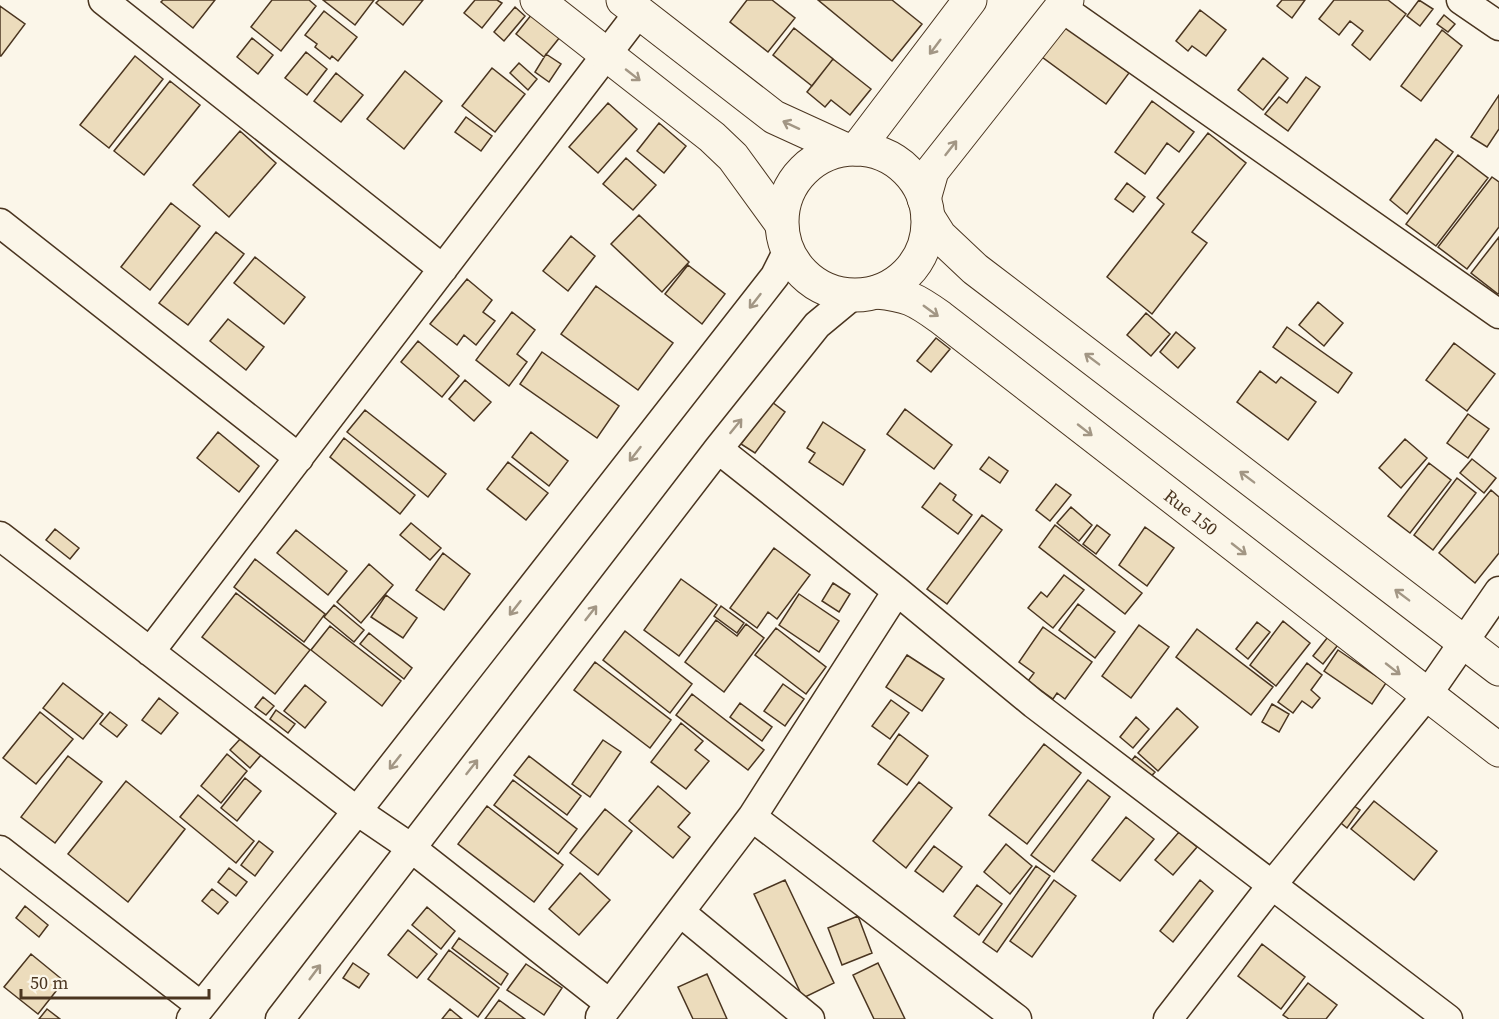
<svg xmlns="http://www.w3.org/2000/svg" width="1499" height="1019" viewBox="0 0 1499 1019" font-family="'Source Serif 4',serif">
	<style>
		.building { fill: #ecdcbc; stroke: #4a3520; stroke-width: 1.5 }
		.lines { fill: none; stroke-linecap: round; stroke-linejoin: round }
		.minor-casing { stroke: #4a3520; stroke-width: 31 }
		.major-casing { stroke: #4a3520; stroke-width: 35 }
		.minor { stroke: #fbf6e9; stroke-width: 28 }
		.major { stroke: #fbf6e9; stroke-width: 33 }
		.oneway { stroke: #a29684 }
		.labels { text-anchor: middle; dominant-baseline: central; stroke-width: 4.5; stroke-linejoin: round; paint-order: stroke }
		.street-label { font-size: 18px; fill: #4a3520; stroke: #fbf6e9 }
	</style>
	<rect width="100%" height="100%" fill="#fbf6e9"/>
	<path class="building" d="M163,0H215L193,28L161,2Z
		M272,0H309L316,6L281,51L251,27Z
		M323,0H374L355,25Z
		M379,0H423L403,25L376,3Z
		M475,0H497L502,3L482,28L464,13Z
		M747,0H772L795,18L768,52L730,22Z
		M818,0H892L922,24L892,61Z
		M1282,0H1305L1292,18L1277,6Z
		M1334,0H1388L1406,14L1370,60L1352,45L1363,31L1350,21L1339,35L1319,19Z
		M1419,0L1433,9L1420,26L1407,16Z
		M0,6L25,24L1,56H0Z
		M515,7L525,16L504,41L494,32Z
		M1200,10L1226,30L1206,56L1192,46L1188,51L1176,41Z
		M324,11L357,37L338,61L332,56L330,59L315,47L317,44L305,35Z
		M532,14L560,37L544,57L516,34Z
		M1444,15L1455,24L1448,32L1437,24Z
		M1065,25L1129,73L1106,104L1042,57Z
		M794,28L833,59L812,86L773,55Z
		M1442,30L1462,46L1421,101L1401,86Z
		M252,38L273,55L258,74L237,57Z
		M306,52L327,69L307,95L285,78Z
		M546,54L561,64L549,82L535,72Z
		M135,56L163,79L109,148L80,125Z
		M1263,58L1288,78L1263,110L1238,90Z
		M833,59L871,89L850,115L831,100L825,107L807,92Z
		M519,63L537,79L528,90L510,73Z
		M492,68L525,94L495,132L462,106Z
		M405,71L442,101L404,149L367,119Z
		M336,73L363,95L341,122L314,101Z
		M1306,77L1320,87L1288,131L1265,114L1279,97L1287,103Z
		M170,81L200,105L144,175L114,151Z
		M1499,95V129L1487,147L1471,137Z
		M1152,101L1194,132L1179,152L1167,143L1145,174L1115,152Z
		M608,103L637,129L598,173L569,147Z
		M466,117L492,136L481,151L455,132Z
		M659,123L686,146L664,173L637,151Z
		M240,131L276,163L229,217L193,185Z
		M1208,133L1246,163L1192,232L1207,243L1152,314L1107,277L1164,204L1157,198Z
		M1436,139L1453,152L1407,214L1390,200Z
		M1458,155L1488,178L1436,246L1406,224Z
		M626,158L656,185L633,210L603,184Z
		M1492,177L1499,182V227L1467,269L1438,247Z
		M1127,183L1145,197L1133,212L1115,199Z
		M171,203L200,226L150,290L121,267Z
		M639,215L689,262L662,292L611,244Z
		M216,232L244,254L188,325L159,303Z
		M571,236L595,256L568,291L543,271Z
		M1499,237V293L1498,294L1471,273Z
		M255,257L305,297L284,324L234,283Z
		M688,265L725,294L702,324L665,294Z
		M467,279L492,300L483,312L495,321L476,345L464,335L457,345L430,324Z
		M596,286L673,343L638,390L561,334Z
		M1318,302L1343,323L1324,346L1299,325Z
		M512,312L535,330L517,354L527,362L509,386L476,360Z
		M1146,313L1170,334L1151,356L1127,335Z
		M228,319L264,347L246,370L210,341Z
		M1287,327L1352,373L1338,393L1273,347Z
		M1176,332L1195,348L1178,368L1160,352Z
		M936,338L950,349L931,372L917,361Z
		M418,341L459,376L442,397L401,362Z
		M1454,343L1495,374L1467,411L1426,380Z
		M542,352L619,406L597,438L520,384Z
		M1260,371L1276,383L1281,377L1316,402L1288,440L1237,402Z
		M465,380L491,402L474,421L449,399Z
		M772,402L785,412L755,453L741,444Z
		M905,409L952,445L934,469L887,434Z
		M365,410L446,474L428,497L347,432Z
		M1468,414L1489,429L1468,458L1447,443Z
		M823,422L865,450L843,485L809,462L815,453L807,448Z
		M218,432L259,466L239,492L197,458Z
		M531,432L568,461L549,486L512,457Z
		M344,438L415,495L400,514L330,457Z
		M1405,439L1427,458L1401,488L1379,468Z
		M989,457L1008,471L1000,483L980,469Z
		M1472,459L1496,478L1484,493L1460,473Z
		M508,462L548,493L526,520L487,489Z
		M1429,463L1451,480L1410,533L1388,516Z
		M1457,478L1476,493L1433,550L1414,535Z
		M940,483L956,495L953,500L972,515L958,534L922,507Z
		M1056,484L1071,495L1050,521L1036,510Z
		M1491,490L1499,497V553L1475,583L1439,553Z
		M1071,507L1092,525L1079,541L1057,523Z
		M982,515L1002,530L947,604L927,589Z
		M411,523L441,548L430,560L400,535Z
		M1055,525L1142,593L1125,614L1039,547Z
		M1097,525L1110,535L1096,554L1083,544Z
		M1145,527L1174,548L1147,586L1119,565Z
		M55,529L79,548L70,559L46,540Z
		M296,530L347,571L328,595L277,553Z
		M774,548L810,575L777,619L768,612L757,628L730,608Z
		M443,553L470,574L444,610L416,590Z
		M255,559L325,614L304,642L234,587Z
		M369,564L393,585L361,623L337,602Z
		M1064,575L1084,590L1053,628L1028,608L1041,592L1047,597Z
		M681,579L717,605L679,656L644,630Z
		M833,583L850,594L839,612L822,601Z
		M236,593L310,650L275,694L202,637Z
		M799,594L839,621L819,652L779,625Z
		M386,595L417,618L403,638L371,617Z
		M1078,604L1115,632L1095,658L1059,630Z
		M334,605L364,630L354,642L324,617Z
		M721,606L744,623L737,633L714,616Z
		M716,620L737,636L746,624L764,638L724,692L685,662Z
		M1283,621L1310,643L1276,686L1250,665Z
		M1257,622L1270,632L1248,659L1236,649Z
		M1139,625L1169,647L1131,698L1102,676Z
		M330,626L401,681L382,706L311,650Z
		M1043,627L1092,662L1065,699L1057,693L1053,699L1028,681L1034,673L1019,662Z
		M776,628L826,667L806,694L755,655Z
		M1197,629L1273,687L1251,715L1176,657Z
		M625,631L692,684L670,713L603,660Z
		M369,633L412,668L404,679L360,644Z
		M1331,633L1341,641L1323,664L1313,656Z
		M1338,650L1386,683L1372,704L1324,671Z
		M907,655L944,679L922,711L886,687Z
		M595,662L671,720L650,748L574,690Z
		M1307,663L1322,675L1311,690L1320,698L1312,708L1302,701L1293,713L1278,702Z
		M63,683L103,714L83,739L43,708Z
		M783,684L804,699L785,726L764,711Z
		M305,685L326,702L305,728L284,711Z
		M692,694L764,750L748,770L676,715Z
		M263,697L274,706L266,715L255,707Z
		M159,698L178,713L161,734L142,720Z
		M891,700L909,713L890,739L872,726Z
		M740,703L772,727L762,741L730,717Z
		M1272,704L1289,714L1279,732L1262,722Z
		M1177,708L1198,727L1158,771L1138,753Z
		M276,710L295,724L288,733L270,719Z
		M40,712L73,739L36,784L3,758Z
		M110,712L127,725L117,737L100,724Z
		M1136,717L1149,729L1133,748L1120,737Z
		M681,723L703,741L695,750L709,761L686,789L651,762Z
		M899,734L928,756L907,785L878,764Z
		M241,738L261,755L250,768L230,750Z
		M603,740L621,752L590,797L572,784Z
		M1044,744L1081,773L1027,844L989,815Z
		M227,754L247,771L221,803L201,786Z
		M68,756L102,782L55,843L21,817Z
		M529,756L581,796L567,815L514,775Z
		M1135,756L1155,772L1146,782L1127,767Z
		M245,778L261,791L237,821L221,808Z
		M513,780L577,829L558,854L494,805Z
		M1088,780L1110,797L1054,872L1031,855Z
		M126,781L185,829L128,902L68,854Z
		M919,782L952,808L906,868L873,841Z
		M658,786L690,813L678,827L690,837L673,858L629,821Z
		M198,795L254,841L236,863L180,817Z
		M1374,801L1437,851L1414,880L1351,829Z
		M1348,802L1360,810L1347,828L1336,819Z
		M487,806L563,865L534,902L458,844Z
		M605,809L632,831L598,875L570,853Z
		M1126,817L1154,839L1120,881L1092,860Z
		M1179,832L1197,847L1173,875L1155,860Z
		M259,841L273,852L255,876L241,865Z
		M1006,844L1032,866L1010,894L984,872Z
		M934,846L962,867L943,892L915,871Z
		M1036,866L1050,876L997,952L983,942Z
		M229,868L247,882L236,896L218,882Z
		M580,873L610,900L579,935L549,909Z
		M785,880L834,983L803,998L754,894Z
		M1054,880L1076,896L1032,957L1010,941Z
		M1200,880L1213,891L1173,942L1160,931Z
		M977,885L1002,904L979,935L954,916Z
		M212,889L228,902L218,914L202,901Z
		M25,906L48,925L39,937L16,918Z
		M427,907L455,931L441,949L412,925Z
		M858,916L872,953L842,965L828,928Z
		M408,930L437,954L417,978L388,955Z
		M459,938L508,974L501,985L452,948Z
		M1262,944L1305,977L1281,1009L1238,976Z
		M449,950L499,988L478,1017L428,979Z
		M31,954L64,981L38,1014L4,987Z
		M353,963L369,974L359,988L343,978Z
		M878,963L905,1019H874L853,975Z
		M526,964L562,988L544,1015L507,990Z
		M707,974L727,1019H693L678,987Z
		M1308,983L1337,1005L1326,1019H1289L1283,1015Z
		M499,1000L525,1019H485Z
		M47,1009L60,1019H39Z
		M450,1009L462,1019H442Z"/>
	<g class="lines">
		<defs>
			<path id="minor" d="M103,0L443,269
				M1461,0L1499,26
				M1062,8L1499,314
				M0,223L299,458
				M718,449L897,591L1034,704L1448,1019
				M0,536L357,811L410,847L610,1004
				M150,652L639,12
				M752,817L1017,1019
				M0,850L201,1006
				M680,912L810,1019
				M600,1017L752,817L897,591
				M191,1019L357,811L775,276L787,252
				M280,1019L718,449L817,325L852,296
				M1168,1019L1272,885L1427,695L1499,591"/>
			<g id="major">
				<path d="M537,0L712,137L733,157L781,223"/>
				<path d="M623,0L774,117L844,149"/>
				<path d="M857,149L970,0"/>
				<circle cx="855" cy="222" r="73"/>
				<path d="M924,199L932,171L1067,0"/>
				<path d="M928,217L940,236L975,269L1499,669"/>
				<path id="s1" d="M877,292C907,295 915,299 940,317L1499,750"/>
			</g>
		</defs>
		<use href="#minor" class="minor-casing"/>
		<use href="#major" class="major-casing"/>
		<use href="#minor" class="minor"/>
		<use href="#major" class="major"/>
	</g>
	<defs><path id="oneway-shaft" d="M-6 0H5M1.5-3L5.5 0L1.5 3" fill="none" stroke-width="1.6" stroke-linecap="round" stroke-linejoin="round" transform="scale(1.5)"/></defs>
	<g class="oneway">
		<use href="#oneway-shaft" transform="translate(935 47) rotate(127)"/>
		<use href="#oneway-shaft" transform="translate(633 75) rotate(38)"/>
		<use href="#oneway-shaft" transform="translate(791 125) rotate(-155)"/>
		<use href="#oneway-shaft" transform="translate(951 148) rotate(-52)"/>
		<use href="#oneway-shaft" transform="translate(755 301) rotate(128)"/>
		<use href="#oneway-shaft" transform="translate(931 311) rotate(36)"/>
		<use href="#oneway-shaft" transform="translate(1092 359) rotate(-143)"/>
		<use href="#oneway-shaft" transform="translate(736 426) rotate(-51)"/>
		<use href="#oneway-shaft" transform="translate(1085 430) rotate(38)"/>
		<use href="#oneway-shaft" transform="translate(635 454) rotate(128)"/>
		<use href="#oneway-shaft" transform="translate(1247 477) rotate(-143)"/>
		<use href="#oneway-shaft" transform="translate(1239 549) rotate(38)"/>
		<use href="#oneway-shaft" transform="translate(1402 595) rotate(-143)"/>
		<use href="#oneway-shaft" transform="translate(515 608) rotate(128)"/>
		<use href="#oneway-shaft" transform="translate(591 613) rotate(-52)"/>
		<use href="#oneway-shaft" transform="translate(1393 669) rotate(38)"/>
		<use href="#oneway-shaft" transform="translate(395 762) rotate(128)"/>
		<use href="#oneway-shaft" transform="translate(472 767) rotate(-52)"/>
		<use href="#oneway-shaft" transform="translate(315 972) rotate(-53)"/>
	</g>
	<g class="labels">
		<g class="street-label">
			<text stroke="none"><textPath href="#s1" startOffset="387">Rue 150</textPath></text>
		</g>
	</g>
	<path d="M21 989v9h188v-9" fill="none" stroke="#4a3520" stroke-width="3"/>
	<text x="30" y="989" font-size="18" fill="#4a3520" stroke="#fbf6e9" stroke-width="4.5" paint-order="stroke">50 m</text>
</svg>
